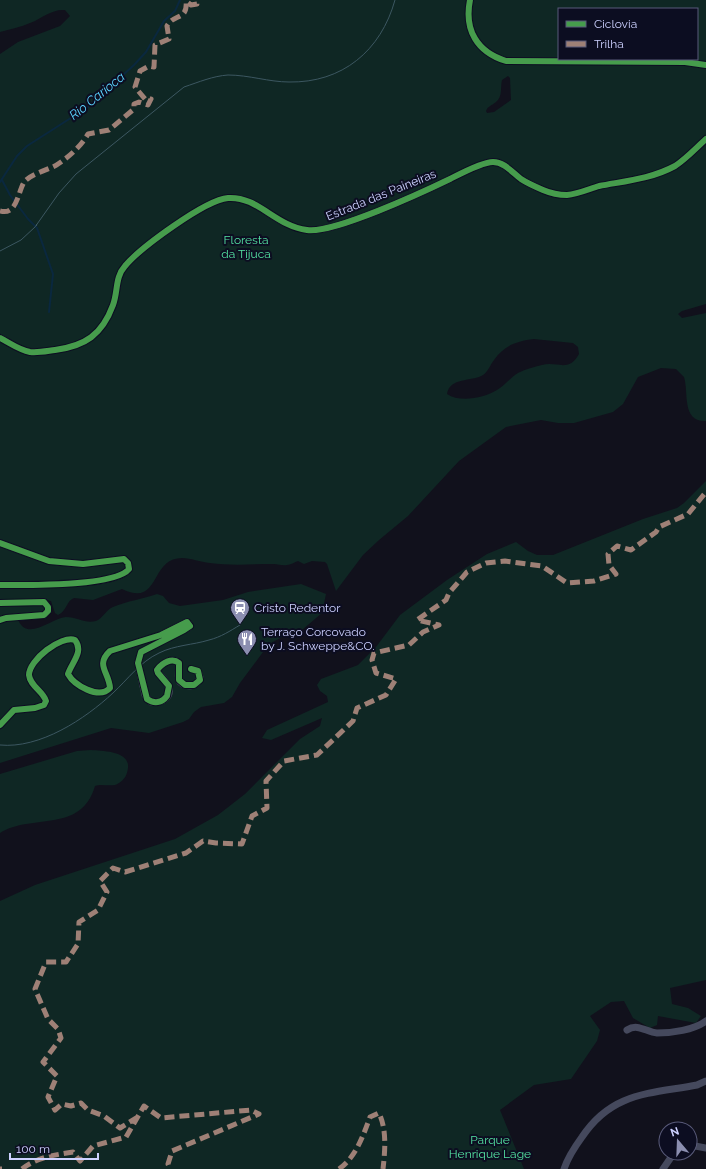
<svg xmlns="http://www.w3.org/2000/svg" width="706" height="1169" viewBox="0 0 706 1169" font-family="Raleway,sans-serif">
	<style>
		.green { fill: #0f2724; fill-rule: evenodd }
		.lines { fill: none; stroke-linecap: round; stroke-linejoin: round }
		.stream { stroke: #0a283f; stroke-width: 2 }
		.minor-tunnel { stroke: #2d2e3e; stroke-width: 7; stroke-dasharray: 7 3.5; stroke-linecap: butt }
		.minor { stroke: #45495d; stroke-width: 7 }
		.tram { stroke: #3c5761; stroke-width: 1 }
		.rail { stroke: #3c5761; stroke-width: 2; stroke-dasharray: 6 5; stroke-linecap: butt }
		.minor-bridge { stroke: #45495d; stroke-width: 7 }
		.quiet { stroke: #9e8076; stroke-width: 5; stroke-dasharray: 10 5; stroke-linecap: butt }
		.cycleway-casing { stroke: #0c0d21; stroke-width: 8 }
		.cycleway { stroke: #469c4c; stroke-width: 6 }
		.labels { text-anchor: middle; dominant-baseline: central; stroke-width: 4; stroke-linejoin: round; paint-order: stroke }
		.street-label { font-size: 12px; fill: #cdd1ff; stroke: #0c0d21 }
		.park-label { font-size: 12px; fill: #54e3a2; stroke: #0c0d21 }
		.poi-label { font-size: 12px; fill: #cdd1ff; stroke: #0c0d21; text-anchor: start }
		.water-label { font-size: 13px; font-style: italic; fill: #5bd5ff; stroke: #0c0d21 }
	</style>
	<rect width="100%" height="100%" fill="#11111c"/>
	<path class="green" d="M0,0H706V304L682,311L678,314L682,318L706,313V421C681,422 689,392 684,377L676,369L661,368L638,377L623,404L613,412L574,423H558L541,420L506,427L459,461L408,516L379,540L363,555L336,591L327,564L325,562L312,561L304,564L298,561C295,562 290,565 287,565C283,566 278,564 274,564C253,564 231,566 210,563C200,562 191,558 182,558C149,558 161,608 122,589L93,600L74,598C66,601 67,611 58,615L55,613L51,601L43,599L45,611L18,620C28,642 51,618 66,617C77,617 85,624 96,621C103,618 106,610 113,607C127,601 143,599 157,594L163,596L169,603L180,606L223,600L248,592L301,584L326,594L322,613L302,630L286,635L269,644L240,683L232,697L224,703L201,707L194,712L189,719L183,722L149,733L111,728L0,763V54L18,42L60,26L70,16L65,10C51,9 43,18 30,23C21,27 10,29 0,32ZM559,9H697V59H559ZM508,76L510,78L511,100L494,112L487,113L486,111C488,106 491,106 496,102C503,96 500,88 502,80ZM534,339L573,343L578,347L579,354C569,373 557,361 542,365C534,367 526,369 518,373C510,378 504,386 497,390C484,398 460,403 447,394C450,377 471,382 483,375C488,372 490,365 494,360C504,346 516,341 534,339Z
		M706,481V980L670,988L672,1004L688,1008L701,1016L696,1023L658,1016L657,1025L650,1028L633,1018L624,1001L611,1002L590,1016L600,1030L597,1041L571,1079L534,1085L500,1110L524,1169H0V901L35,885L175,839L218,815L245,794L300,739L320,726L322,718L271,740L262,738L267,730L328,702L327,696L320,691L317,685L321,679L358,665L376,647L400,615L447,580L487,554L516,542L528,551L537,555H553L643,519L677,508L684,503Z
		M91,750C103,751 130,751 128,768C127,775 125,779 119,783C112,788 103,783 95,786C81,834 32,813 0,833V774L77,751Z"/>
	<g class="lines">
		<path class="stream" d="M2,180L10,195L28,219L37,228L53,274L49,312
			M0,182L17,156L27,146L88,107L134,65L146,52L164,21L175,11L180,0"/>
		<path class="minor-tunnel" d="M176,661L179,663L178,678L180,682"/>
		<path class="minor" d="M470,0C464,30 477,52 506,61L685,62L706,65
			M0,338C10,343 19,350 30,352C38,353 47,351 55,350C85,346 102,335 113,305C118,292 115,277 125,266C140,248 205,200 228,198C258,196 275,226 307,230C333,234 423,192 450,179C460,174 482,162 493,162C504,162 512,172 521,179C527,183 536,187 543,190C550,193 559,195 567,195C578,194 589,189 599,186C625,181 651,179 675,166C686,159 697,147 706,139
			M0,543L49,561L83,564L124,559L128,563L129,569C115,587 24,585 0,585
			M0,603L44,602L48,607V611L44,615L6,618L0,620
			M180,682C187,688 198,687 200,677L198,671L191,669
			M143,686L145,695L151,702C161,704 173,697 168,686C166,679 159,676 157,670C161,664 170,658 176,661
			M0,725L14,710L35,708L44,705L46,701C43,691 30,686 29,675C29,660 61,635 75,640C84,652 72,662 68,674C74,685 99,700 110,688C109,672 95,665 110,651L161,635L187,622L189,624V627L184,630L141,652L138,663
			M627,1030C638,1023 646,1032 657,1033C672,1033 694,1030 706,1021
			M690,1145L706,1148
			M564,1169C568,1157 574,1148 582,1137C612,1092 649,1094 697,1085L706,1081
			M663,1169L674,1153"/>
		<path class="tram" d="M0,251L21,240L35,227L59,193L76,174L184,87C199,82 213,76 228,75C249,75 269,82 289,82C342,83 381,51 395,0
			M0,745C40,749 85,719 113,693C128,679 140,662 159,653C175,645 193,645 209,640C221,637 230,631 240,625"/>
		<path class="rail" d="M36,225H37"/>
		<path class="minor-bridge" d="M138,663L143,686"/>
		<path class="quiet" d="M0,211C18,216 18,189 25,181C33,173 51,169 58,164C70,156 81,146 88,134L109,130L134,109V104L139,102L148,105L151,99H145L135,87L140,71L149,66L154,67L155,45L169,39L167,26C174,13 188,21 186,1L191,5L197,4V0
			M138,1117L120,1128L104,1116L88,1110L81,1103L71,1106L62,1104L55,1110L48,1097L57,1076L43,1062L61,1038L58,1029L48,1019L35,989L46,962H66L78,944L79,922L98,910L107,892L100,881L113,868L125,872L186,853L203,841L216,843L242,844L252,816L267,808L266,781L284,761L317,755L353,721L357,708L386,695L396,679L376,673L372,660L374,653L409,645L423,632L439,625L417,620L446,600L449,593L467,572L486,563L505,561L542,566L567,583L594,581L616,574L609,565L608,554L617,546L631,550L656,532L659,527L688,514L706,492
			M0,1169H2
			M22,1169C37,1157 55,1155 73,1152L80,1161L93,1146L126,1137L144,1106L161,1118L251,1110L259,1114L172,1151L168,1164L170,1169
			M339,1169C356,1157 363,1136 370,1117L379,1113C387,1130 385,1151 383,1169"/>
		<defs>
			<path id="cycleway" d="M470,0C464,30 477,52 506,61L685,62L706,65
				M0,338C10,343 19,350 30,352C38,353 47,351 55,350C85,346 102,335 113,305C118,292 115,277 125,266C140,248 205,200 228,198C258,196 275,226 307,230C333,234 423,192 450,179C460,174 482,162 493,162C504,162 512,172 521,179C527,183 536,187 543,190C550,193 559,195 567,195C578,194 589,189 599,186C625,181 651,179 675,166C686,159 697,147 706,139
				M0,543L49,561L83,564L124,559L128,563L129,569C115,587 24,585 0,585
				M0,603L44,602L48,607V611L44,615L6,618L0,620
				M0,725L14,710L35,708L44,705L46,701C43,691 30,686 29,675C29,660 61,635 75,640C84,652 72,662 68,674C74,685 99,700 110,688C109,672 95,665 110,651L161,635L187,622L190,626L184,630L141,652L138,663L147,699C154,704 162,703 167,696L169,686L158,673L157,670C162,663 172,657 179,663V680L185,685H194L200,680L198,671L191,669"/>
		</defs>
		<use href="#cycleway" class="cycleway-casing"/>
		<use href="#cycleway" class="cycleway"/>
	</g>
	<defs>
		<symbol id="station-pin" viewBox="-11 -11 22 30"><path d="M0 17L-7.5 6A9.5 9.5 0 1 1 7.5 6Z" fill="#8b8eb0" stroke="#0c0d21"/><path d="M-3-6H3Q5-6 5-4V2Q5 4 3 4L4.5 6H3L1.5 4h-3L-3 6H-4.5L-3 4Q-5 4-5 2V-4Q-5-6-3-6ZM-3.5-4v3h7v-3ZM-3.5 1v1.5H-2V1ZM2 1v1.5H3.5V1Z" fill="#fff"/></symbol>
		<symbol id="restaurant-pin" viewBox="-11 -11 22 30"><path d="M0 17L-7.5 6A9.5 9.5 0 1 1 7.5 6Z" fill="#8b8eb0" stroke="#0c0d21"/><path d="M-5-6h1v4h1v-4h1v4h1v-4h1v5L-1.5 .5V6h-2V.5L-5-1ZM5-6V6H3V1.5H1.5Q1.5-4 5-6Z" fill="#fff"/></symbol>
	</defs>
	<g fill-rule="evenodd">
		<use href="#station-pin" x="229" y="597" width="22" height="30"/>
		<use href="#restaurant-pin" x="236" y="628" width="22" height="30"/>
	</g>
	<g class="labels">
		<g class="street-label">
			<text transform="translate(381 195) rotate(-22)">Estrada das Paineiras</text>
		</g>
		<g class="park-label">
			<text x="246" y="240">Floresta<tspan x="246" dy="14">da Tijuca</tspan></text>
			<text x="490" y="1140">Parque<tspan x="490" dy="14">Henrique Lage</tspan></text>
		</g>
		<g class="poi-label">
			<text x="254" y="608">Cristo Redentor</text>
			<text x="261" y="632">Terraço Corcovado<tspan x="261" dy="14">by J. Schweppe&amp;CO.</tspan></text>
		</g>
		<g class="water-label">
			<text transform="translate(97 96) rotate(-39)">Rio Carioca</text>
		</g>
	</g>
	<rect x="558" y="8" width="140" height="52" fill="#0c0d21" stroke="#595b7a"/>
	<rect x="566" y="21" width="20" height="6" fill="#469c4c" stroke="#595b7a"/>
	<text x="594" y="28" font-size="12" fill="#cdd1ff">Ciclovia</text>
	<rect x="566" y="41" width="20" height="6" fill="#9e8076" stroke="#595b7a"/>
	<text x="594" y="48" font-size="12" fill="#cdd1ff">Trilha</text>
	<g transform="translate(678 1141) rotate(341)"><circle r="19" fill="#0c0d21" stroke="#595b7a"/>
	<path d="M0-3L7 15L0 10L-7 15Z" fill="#8b8eb0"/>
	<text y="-6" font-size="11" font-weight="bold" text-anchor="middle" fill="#cdd1ff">N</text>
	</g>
	<path d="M10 1153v6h88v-6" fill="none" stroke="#cdd1ff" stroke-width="2"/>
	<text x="16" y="1153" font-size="12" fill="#cdd1ff" stroke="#0c0d21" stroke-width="3" paint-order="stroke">100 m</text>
</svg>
